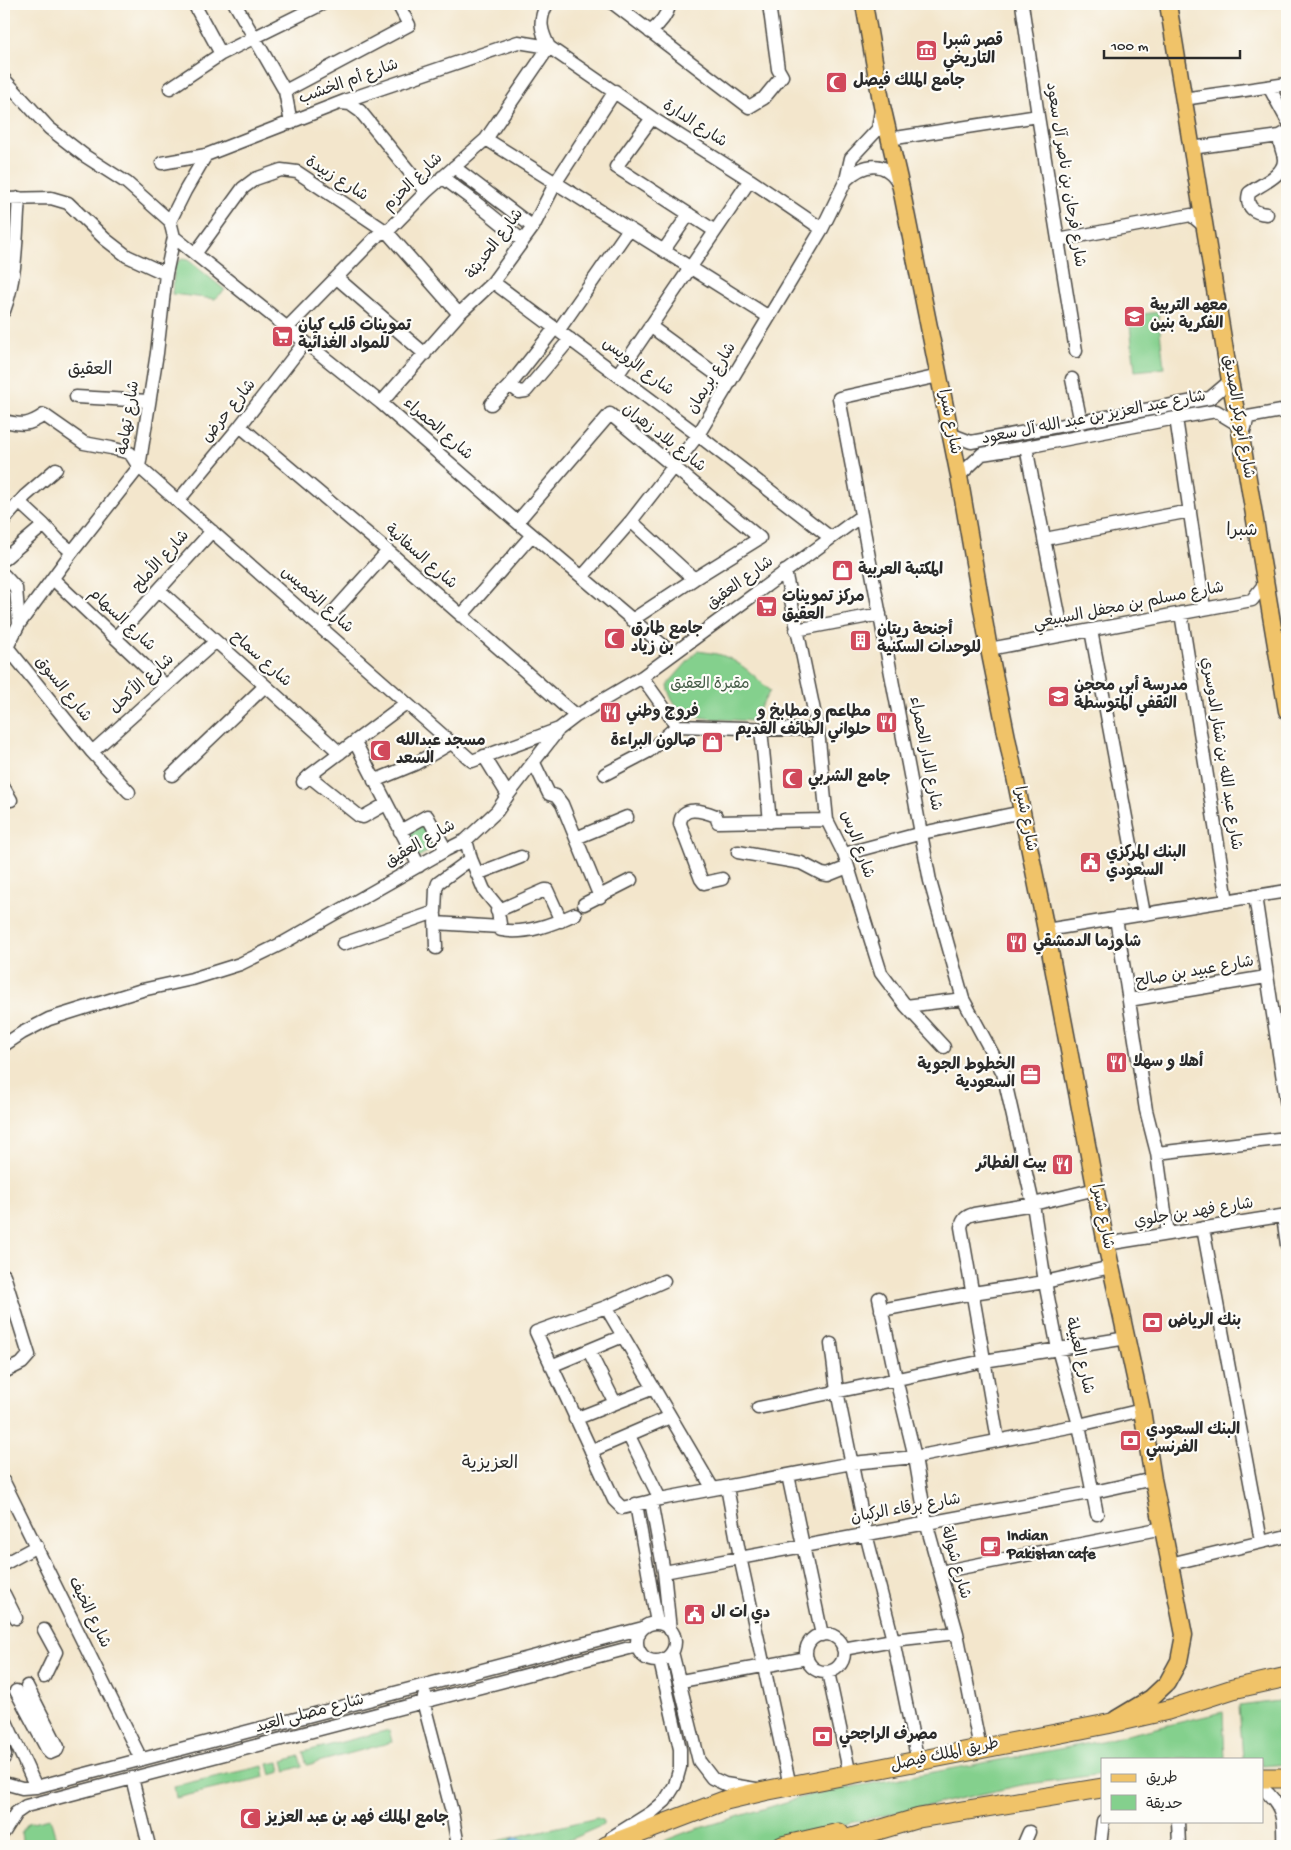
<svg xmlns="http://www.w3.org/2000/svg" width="1291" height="1850" viewBox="0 0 1291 1850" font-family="'Gochi Hand','Playpen Sans Arabic',sans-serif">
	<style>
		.green { fill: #84d08d; stroke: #587e5c }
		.water { fill: #5fb4db; stroke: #457083 }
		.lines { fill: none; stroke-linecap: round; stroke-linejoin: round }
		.minor-casing { stroke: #494743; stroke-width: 15 }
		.major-casing { stroke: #494743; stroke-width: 19 }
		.highway-casing { stroke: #494743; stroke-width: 21 }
		.minor { stroke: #fff; stroke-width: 12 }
		.major { stroke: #f0c369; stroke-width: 16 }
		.highway { stroke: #f0c369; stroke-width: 19 }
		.labels { text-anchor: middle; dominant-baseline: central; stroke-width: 4.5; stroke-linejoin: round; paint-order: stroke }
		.poi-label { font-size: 16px; font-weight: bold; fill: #2b2b2b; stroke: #fdfcf7; text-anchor: start }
		.street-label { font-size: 16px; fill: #2b2b2b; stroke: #fdfcf7 }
		.park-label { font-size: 16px; fill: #465d48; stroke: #fdfcf7 }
		.neighbourhood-label { font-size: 18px; fill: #2b2b2b; stroke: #fdfcf7 }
	</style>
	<rect width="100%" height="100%" fill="#fdfcf7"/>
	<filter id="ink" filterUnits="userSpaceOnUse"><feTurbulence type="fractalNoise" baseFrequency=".02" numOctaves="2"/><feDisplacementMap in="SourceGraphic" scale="10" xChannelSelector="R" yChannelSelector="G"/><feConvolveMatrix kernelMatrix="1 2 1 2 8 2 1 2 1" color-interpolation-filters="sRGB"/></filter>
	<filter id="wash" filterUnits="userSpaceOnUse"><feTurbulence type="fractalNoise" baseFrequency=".0096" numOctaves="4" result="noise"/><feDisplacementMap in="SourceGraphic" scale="20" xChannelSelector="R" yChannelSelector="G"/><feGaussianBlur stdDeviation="1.12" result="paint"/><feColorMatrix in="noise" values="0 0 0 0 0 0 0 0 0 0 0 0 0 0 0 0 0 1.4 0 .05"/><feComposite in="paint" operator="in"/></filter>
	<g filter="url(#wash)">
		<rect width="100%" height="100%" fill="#f3e6cc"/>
		<path class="green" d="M182,259L188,260L225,290L215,299L172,294L175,264Z
			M1158,312L1164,368L1135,371L1129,316Z
			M697,651C705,652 713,653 721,655C740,661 756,677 770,691L752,721C741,720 729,720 717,719C692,717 673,715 667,685Z
			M425,823L438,846L418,857L405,834Z
			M1287,1700V1764L1262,1766V1759H1243L1239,1706Z
			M1223,1712L1225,1759H1102V1774L1022,1785L832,1827L756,1846H656L666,1840L684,1833L809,1795L1097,1742Z
			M389,1730L392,1742L307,1765L303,1752Z
			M299,1756L302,1766L286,1771L283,1761Z
			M279,1762L281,1772L271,1775L268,1764Z
			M263,1766L265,1777L176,1798L174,1786Z
			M50,1818L58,1846H23L21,1833L28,1823Z
			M597,1818L603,1820V1825L555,1846H527V1843L519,1837L512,1838L507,1846H476Z"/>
		<path class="water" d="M515,1837L525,1840L527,1846H507L510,1840Z"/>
	</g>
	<g filter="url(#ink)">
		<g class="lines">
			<defs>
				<path id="minor" d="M194,4L221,54L322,4
					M235,4L285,91L291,123
					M547,4C538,21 541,31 549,47
					M614,4L749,107L764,98L782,76L778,69L769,4
					M1022,4L1038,116L1076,351
					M650,32C659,25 667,15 670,4
					M4,79L49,128L85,156L127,183L170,221
					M1269,87L1287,120
					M170,88L221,54
					M285,91L409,25L398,4
					M1183,99L1287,84
					M340,103L350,104L360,111L426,192
					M652,118L616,167L715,231
					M486,139L769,317
					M889,139L1038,116
					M1191,148L1280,136
					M162,163L206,155L347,100L518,42L549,47L652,118L750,180L822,229
					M454,167L533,227
					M442,177L470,198L523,241
					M846,180C863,163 886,159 899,184
					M4,199L51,198L68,203L105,239L127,256L166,274
					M1267,214C1255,213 1245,208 1249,193C1259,185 1284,176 1284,160C1284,152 1278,145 1280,136L1287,132
					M174,237L381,403L517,522L673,654
					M1058,240L1191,215L1204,226
					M664,250L689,214
					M195,254L243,188L255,179L281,170L297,172L387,232L459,314
					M337,278L425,354
					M493,282L698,435L831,538
					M4,311C17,276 16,236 19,198
					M650,326L728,383
					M287,328L379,234L387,232L426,192L486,139L549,47
					M558,331L629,229
					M618,374L750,180
					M939,376L839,398L930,881L963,999L1003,1073L1033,1204L1045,1282L1058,1349L1079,1425L1097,1514
					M1072,379L1081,423
					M510,385L519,392L526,391L570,339
					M76,397L149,401
					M381,403L459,314L493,282L533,227L556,182L615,91
					M491,404L510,385L555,328
					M1176,418L1204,608
					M4,421C22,425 28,426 44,415L84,443L111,448L130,453L139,467L472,761L559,729
					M240,426L388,551L576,716
					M950,434L971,442L1210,398L1230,381
					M1242,438L1248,417L1287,410
					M1026,447L1063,635
					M959,476L982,454L1026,447L1176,418L1216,411L1239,425
					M178,501L240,426L305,342
					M19,502L44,525
					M4,520L25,496L56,469
					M631,521L694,579
					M517,522L610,414L760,538L694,579L632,620
					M1045,539L1190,511
					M4,559L44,525L58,540L72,552
					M785,571L818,730L827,820L844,854L881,973L906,1006L944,1047
					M4,575L16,588L19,624
					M582,577L631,521L698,435L822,229L846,180L851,158L878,129L881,110
					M53,579L166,686
					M159,590L340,753
					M1181,613L1227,901
					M461,616L532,535
					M320,627L388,551
					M796,630L880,614
					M1091,630L1144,914
					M116,637L212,531
					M7,647L92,752L129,792
					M989,649L1252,600L1266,582
					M4,653L19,624L72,552L139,467L157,353L166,274L174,237L170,221L185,191L206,155
					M642,677L677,726L818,730
					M761,729L770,822
					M355,742L419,866
					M92,752L215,642
					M484,756L508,795
					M534,763L549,794L556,796L562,804L600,897
					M605,774L649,751L677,726
					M172,775L265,686
					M309,776L359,816L363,817L386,804
					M374,781L415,764L451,743
					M303,782L309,776L406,703
					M4,788L11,800
					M400,831L427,816L446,850
					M576,838L627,817
					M466,840L471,859L484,890L497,906L501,930C525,935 553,924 575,914
					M738,852L801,863L822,874L828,875L848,867
					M844,854L922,833L1022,812
					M477,874L521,857
					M722,879L704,883L701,879L680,824C681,804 703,811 716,816L718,822L827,820
					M1255,896L1287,1106
					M584,904L631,880
					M497,911L545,890H547L561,921
					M435,915L436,948
					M1116,918L1146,1110L1157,1153L1168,1234
					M435,923L500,927
					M1046,930L1287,891
					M343,944L435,912L436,889L438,883L471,859
					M1129,1000L1266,977
					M906,1006L963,999
					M4,1045L22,1033L49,1019L142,990L192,979L240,964L283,943L446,850L466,840L497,811L508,795L559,729L576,716L642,677L861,516
					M1157,1153L1287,1138
					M1283,1216L1287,1245
					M1203,1228L1261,1541
					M1106,1244L1287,1215
					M4,1275L29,1355L22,1363L4,1372
					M664,1281L606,1307L536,1332L614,1500L622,1508L660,1499L852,1463L915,1457L1079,1425L1142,1410
					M879,1298L896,1379L915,1457L926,1522L957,1633L980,1748
					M606,1307L713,1489
					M881,1310L973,1293L1045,1282L1111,1267
					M831,1344L837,1391L866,1534L893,1640L918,1762
					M589,1351L615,1403
					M551,1366L623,1336
					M758,1408L984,1361L1127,1338
					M575,1419L654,1388
					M629,1436L660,1499
					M998,1440L961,1227C963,1219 966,1216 974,1214L1033,1204L1096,1189
					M591,1451L670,1417
					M788,1475L822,1635
					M4,1482L141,1759
					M727,1487L740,1557L790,1786
					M651,1501L664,1572L670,1630
					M636,1504L657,1623
					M4,1564L37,1546
					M1170,1564L1287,1536
					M664,1572L1094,1492L1153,1479
					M940,1572L1163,1528
					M4,1594L16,1618
					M637 1642a19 19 0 1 1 38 0a19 19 0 1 1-38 0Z
					M806 1653a19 19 0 1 1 38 0a19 19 0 1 1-38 0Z
					M843,1649L893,1640L957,1633
					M672,1652L699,1761L712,1778L725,1784L756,1789
					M828,1672L850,1775
					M44,1677L56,1652L44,1630
					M681,1681L807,1658
					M16,1691L48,1751L50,1753L57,1750L58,1747L27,1686
					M425,1694L423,1701L452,1812L458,1846
					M4,1717L36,1787
					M4,1752L5,1755L4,1758
					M132,1778L149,1846
					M4,1783L22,1788L36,1787L643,1628
					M1262,1788C1284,1806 1284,1820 1283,1846
					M1178,1821L1179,1846
					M4,1832L16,1813L26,1806L637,1646
					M612,1837L652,1812L665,1801L675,1785L680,1767V1749L660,1661
					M1023,1846L1029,1832
					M1100,1846L1103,1821"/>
				<path id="major" d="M864,4L882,106L901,188L959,476L989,649L1046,930L1106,1244L1142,1410L1153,1479L1184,1635L1179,1661L1167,1683L1151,1698L1116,1719
					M1168,4L1230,381L1239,425L1287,711"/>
				<path id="highway" d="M1262,1778H1287
					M606,1846L726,1800L764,1791L1107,1724L1168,1710L1233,1689L1287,1677
					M782,1846L839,1833
					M824,1846L919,1818L1102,1788"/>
			</defs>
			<use href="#minor" class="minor-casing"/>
			<use href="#major" class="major-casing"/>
			<use href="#highway" class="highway-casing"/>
			<use href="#minor" class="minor"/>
			<use href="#major" class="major"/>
			<use href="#highway" class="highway"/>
		</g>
	</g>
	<defs>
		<symbol id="museum-square" viewBox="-11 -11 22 22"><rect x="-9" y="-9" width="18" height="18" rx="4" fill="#d1495b" stroke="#fdfcf7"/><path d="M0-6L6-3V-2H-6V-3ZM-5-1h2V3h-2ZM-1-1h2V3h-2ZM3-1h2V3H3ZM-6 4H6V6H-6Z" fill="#fff"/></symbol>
		<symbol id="mosque-square" viewBox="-11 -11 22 22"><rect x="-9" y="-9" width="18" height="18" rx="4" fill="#d1495b" stroke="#fdfcf7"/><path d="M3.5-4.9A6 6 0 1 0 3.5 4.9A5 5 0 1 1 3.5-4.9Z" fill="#fff"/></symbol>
		<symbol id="school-square" viewBox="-11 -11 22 22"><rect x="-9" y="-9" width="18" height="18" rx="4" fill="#d1495b" stroke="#fdfcf7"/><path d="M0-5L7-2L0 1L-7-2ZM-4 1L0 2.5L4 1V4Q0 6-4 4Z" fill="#fff"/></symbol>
		<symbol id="supermarket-square" viewBox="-11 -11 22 22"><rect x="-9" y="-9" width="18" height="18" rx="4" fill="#d1495b" stroke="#fdfcf7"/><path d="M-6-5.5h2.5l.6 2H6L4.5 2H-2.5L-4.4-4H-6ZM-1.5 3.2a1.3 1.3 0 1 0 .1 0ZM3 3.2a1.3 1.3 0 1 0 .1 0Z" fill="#fff"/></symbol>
		<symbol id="shop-square" viewBox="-11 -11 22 22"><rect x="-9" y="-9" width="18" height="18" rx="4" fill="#d1495b" stroke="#fdfcf7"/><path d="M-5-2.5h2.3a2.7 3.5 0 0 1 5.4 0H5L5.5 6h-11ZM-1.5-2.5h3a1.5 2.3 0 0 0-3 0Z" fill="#fff"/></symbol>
		<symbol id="building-square" viewBox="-11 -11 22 22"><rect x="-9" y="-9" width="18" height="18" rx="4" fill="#d1495b" stroke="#fdfcf7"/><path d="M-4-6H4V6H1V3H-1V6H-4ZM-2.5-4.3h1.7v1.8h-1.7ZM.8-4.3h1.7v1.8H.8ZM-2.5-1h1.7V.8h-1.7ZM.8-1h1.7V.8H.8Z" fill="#fff"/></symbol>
		<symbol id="restaurant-square" viewBox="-11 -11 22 22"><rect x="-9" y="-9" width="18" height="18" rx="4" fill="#d1495b" stroke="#fdfcf7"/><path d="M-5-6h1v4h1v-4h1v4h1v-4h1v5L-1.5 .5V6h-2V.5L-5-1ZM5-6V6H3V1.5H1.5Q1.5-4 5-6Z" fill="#fff"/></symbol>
		<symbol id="civic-square" viewBox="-11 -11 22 22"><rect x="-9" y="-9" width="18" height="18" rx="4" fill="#d1495b" stroke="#fdfcf7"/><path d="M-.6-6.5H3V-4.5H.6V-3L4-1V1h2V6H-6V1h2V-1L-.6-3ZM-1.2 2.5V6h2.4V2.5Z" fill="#fff"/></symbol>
		<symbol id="office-square" viewBox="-11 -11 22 22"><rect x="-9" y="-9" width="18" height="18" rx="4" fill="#d1495b" stroke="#fdfcf7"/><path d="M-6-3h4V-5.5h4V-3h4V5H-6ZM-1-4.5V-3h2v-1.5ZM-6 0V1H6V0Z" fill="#fff"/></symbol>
		<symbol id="bank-square" viewBox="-11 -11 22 22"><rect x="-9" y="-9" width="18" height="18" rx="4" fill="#d1495b" stroke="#fdfcf7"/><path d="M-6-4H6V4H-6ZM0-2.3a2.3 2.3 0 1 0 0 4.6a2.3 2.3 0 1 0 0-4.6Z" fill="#fff"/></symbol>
		<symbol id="cafe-square" viewBox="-11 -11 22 22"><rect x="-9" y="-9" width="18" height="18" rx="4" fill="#d1495b" stroke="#fdfcf7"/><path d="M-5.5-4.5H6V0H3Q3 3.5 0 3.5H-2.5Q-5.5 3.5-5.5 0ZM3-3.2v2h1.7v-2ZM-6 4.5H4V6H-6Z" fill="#fff"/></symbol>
	</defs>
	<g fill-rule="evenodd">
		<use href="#museum-square" x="914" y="38" width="25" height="25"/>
		<use href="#mosque-square" x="824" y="70" width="25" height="25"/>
		<use href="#school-square" x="1122" y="304" width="25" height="25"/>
		<use href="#supermarket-square" x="270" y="324" width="25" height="25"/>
		<use href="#shop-square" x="830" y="558" width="25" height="25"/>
		<use href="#supermarket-square" x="754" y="594" width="25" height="25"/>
		<use href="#mosque-square" x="602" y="626" width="25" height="25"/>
		<use href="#building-square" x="848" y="628" width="25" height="25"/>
		<use href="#school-square" x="1046" y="684" width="25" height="25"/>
		<use href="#restaurant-square" x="598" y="700" width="25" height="25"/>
		<use href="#restaurant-square" x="874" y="710" width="25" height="25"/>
		<use href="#shop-square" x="700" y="730" width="25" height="25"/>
		<use href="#mosque-square" x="368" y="738" width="25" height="25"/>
		<use href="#mosque-square" x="780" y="766" width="25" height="25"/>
		<use href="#civic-square" x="1078" y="850" width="25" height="25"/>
		<use href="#restaurant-square" x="1004" y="930" width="25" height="25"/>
		<use href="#restaurant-square" x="1104" y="1050" width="25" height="25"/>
		<use href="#office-square" x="1018" y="1062" width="25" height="25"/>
		<use href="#restaurant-square" x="1050" y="1152" width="25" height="25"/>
		<use href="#bank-square" x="1140" y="1310" width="25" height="25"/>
		<use href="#bank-square" x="1118" y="1428" width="25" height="25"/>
		<use href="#cafe-square" x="978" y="1534" width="25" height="25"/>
		<use href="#civic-square" x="682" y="1602" width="25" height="25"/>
		<use href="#bank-square" x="810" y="1724" width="25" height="25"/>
		<use href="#mosque-square" x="238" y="1806" width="25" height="25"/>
	</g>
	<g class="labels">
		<g class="poi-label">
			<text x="943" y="42">قصر شبرا<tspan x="943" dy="18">التاريخي</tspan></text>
			<text x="853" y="82">جامع الملك فيصل</text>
			<text x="1150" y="307">معهد التربية<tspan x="1150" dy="18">الفكرية بنين</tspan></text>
			<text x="298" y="327">تموينات قلب كيان<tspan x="298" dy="18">للمواد الغذائية</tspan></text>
			<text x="858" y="571">المكتبة العربية</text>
			<text x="782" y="598">مركز تموينات<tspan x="782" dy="18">العقيق</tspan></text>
			<text x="631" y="630">جامع طارق<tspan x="631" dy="18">بن زياد</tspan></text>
			<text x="877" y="631">أجنحة ريتان<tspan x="877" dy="18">للوحدات السكنية</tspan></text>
			<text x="1074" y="687">مدرسة أبي محجن<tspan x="1074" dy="18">الثقفي المتوسطة</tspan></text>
			<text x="626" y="713">فروج وطني</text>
			<text x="871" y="713" text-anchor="end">مطاعم و مطابخ و<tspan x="871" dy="18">حلواني الطائف القديم</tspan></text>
			<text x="396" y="742">مسجد عبدالله<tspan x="396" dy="18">السعد</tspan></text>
			<text x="696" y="742" text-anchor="end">صالون البراءة</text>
			<text x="808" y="778">جامع الشربي</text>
			<text x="1106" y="854">البنك المركزي<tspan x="1106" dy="18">السعودي</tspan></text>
			<text x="1033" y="943">شاورما الدمشقي</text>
			<text x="1133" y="1063">أهلا و سهلا</text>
			<text x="1015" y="1066" text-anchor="end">الخطوط الجوية<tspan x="1015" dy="18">السعودية</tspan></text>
			<text x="1047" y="1165" text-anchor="end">بيت الفطائر</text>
			<text x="1168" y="1322">بنك الرياض</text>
			<text x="1146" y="1431">البنك السعودي<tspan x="1146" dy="18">الفرنسي</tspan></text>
			<text x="1007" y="1537">Indian<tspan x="1007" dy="18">Pakistan cafe</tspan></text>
			<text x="711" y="1614">دي ات ال</text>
			<text x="839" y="1736">مصرف الراجحي</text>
			<text x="266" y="1819">جامع الملك فهد بن عبد العزيز</text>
		</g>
		<g class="street-label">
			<text transform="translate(349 83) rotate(-20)">شارع أم الخشب</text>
			<text transform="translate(694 125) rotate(33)">شارع الدارة</text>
			<text transform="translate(1064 175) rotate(81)">شارع فرحان بن ناصر آل سعود</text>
			<text transform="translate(336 180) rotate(32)">شارع زبيدة</text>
			<text transform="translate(414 183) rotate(-44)">شارع الحزم</text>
			<text transform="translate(496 245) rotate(-53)">شارع الحديثة</text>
			<text transform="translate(637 368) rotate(37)">شارع الرويس</text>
			<text transform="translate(713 379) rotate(-59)">شارع بريمان</text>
			<text transform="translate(230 412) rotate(-51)">شارع حرض</text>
			<text transform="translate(1237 417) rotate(80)">شارع أبو بكر الصديق</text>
			<text transform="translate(130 418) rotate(-81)">شارع تهامة</text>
			<text transform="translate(1094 419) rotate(-11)">شارع عبد العزيز بن عبد الله آل سعود</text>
			<text transform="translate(948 422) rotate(79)">شارع شبرا</text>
			<text transform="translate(437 430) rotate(41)">شارع الحمراء</text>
			<text transform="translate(663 439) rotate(38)">شارع بلاد زهران</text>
			<text transform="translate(420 558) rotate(41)">شارع السفانية</text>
			<text transform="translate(162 562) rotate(-48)">شارع الأملح</text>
			<text transform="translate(741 584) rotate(-36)">شارع العقيق</text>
			<text transform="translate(316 601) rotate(42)">شارع الخميس</text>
			<text transform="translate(1129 607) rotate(-11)">شارع مسلم بن مجفل السبيعي</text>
			<text transform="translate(121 621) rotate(43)">شارع السهام</text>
			<text transform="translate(260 660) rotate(42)">شارع سماح</text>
			<text transform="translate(143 685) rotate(-42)">شارع الأكحل</text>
			<text transform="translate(62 690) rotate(51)">شارع السوق</text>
			<text transform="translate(924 754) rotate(79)">شارع الدار الحمراء</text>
			<text transform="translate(1220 754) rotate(81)">شارع عبد الله بن شتار الدوسري</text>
			<text transform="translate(1024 819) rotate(79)">شارع شبرا</text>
			<text transform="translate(421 845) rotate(-30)">شارع العقيق</text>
			<text transform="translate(856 845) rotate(70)">شارع الرس</text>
			<text transform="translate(1195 973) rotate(-10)">شارع عبيد بن صالح</text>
			<text transform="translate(1194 1214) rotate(-9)">شارع فهد بن جلوي</text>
			<text transform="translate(1101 1217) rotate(79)">شارع شبرا</text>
			<text transform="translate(1078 1356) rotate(76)">شارع العبيلة</text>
			<text transform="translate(906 1510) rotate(-10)">شارع برقاء الركبان</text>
			<text transform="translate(954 1563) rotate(74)">شارع شوالة</text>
			<text transform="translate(88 1613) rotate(64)">شارع الخيف</text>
			<text transform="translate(310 1715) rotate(-15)">شارع مصلى العيد</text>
			<text transform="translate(945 1756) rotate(-12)">طريق الملك فيصل</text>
		</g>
		<g class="park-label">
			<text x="710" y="685">مقبرة العقيق</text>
		</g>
		<g class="neighbourhood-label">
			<text x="90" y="370">العقيق</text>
			<text x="1242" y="531">شبرا</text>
			<text x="490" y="1464">العزيزية</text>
		</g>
	</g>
	<rect width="1291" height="1850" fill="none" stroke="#fdfcf7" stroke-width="20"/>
	<rect x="1101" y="1758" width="162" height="65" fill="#fdfcf7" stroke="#a9a8a5"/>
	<rect x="1111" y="1774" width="25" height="8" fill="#f0c369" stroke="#a9a8a5"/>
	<text x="1146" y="1782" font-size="15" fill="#2b2b2b">طريق</text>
	<rect x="1111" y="1795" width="25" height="15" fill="#84d08d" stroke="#a9a8a5"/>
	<text x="1146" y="1808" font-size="15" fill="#2b2b2b">حديقة</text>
	<path d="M1104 50v8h136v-8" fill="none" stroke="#2b2b2b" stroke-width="2.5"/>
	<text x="1111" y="50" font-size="15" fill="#2b2b2b" stroke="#fdfcf7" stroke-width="4" paint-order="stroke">100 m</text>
</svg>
